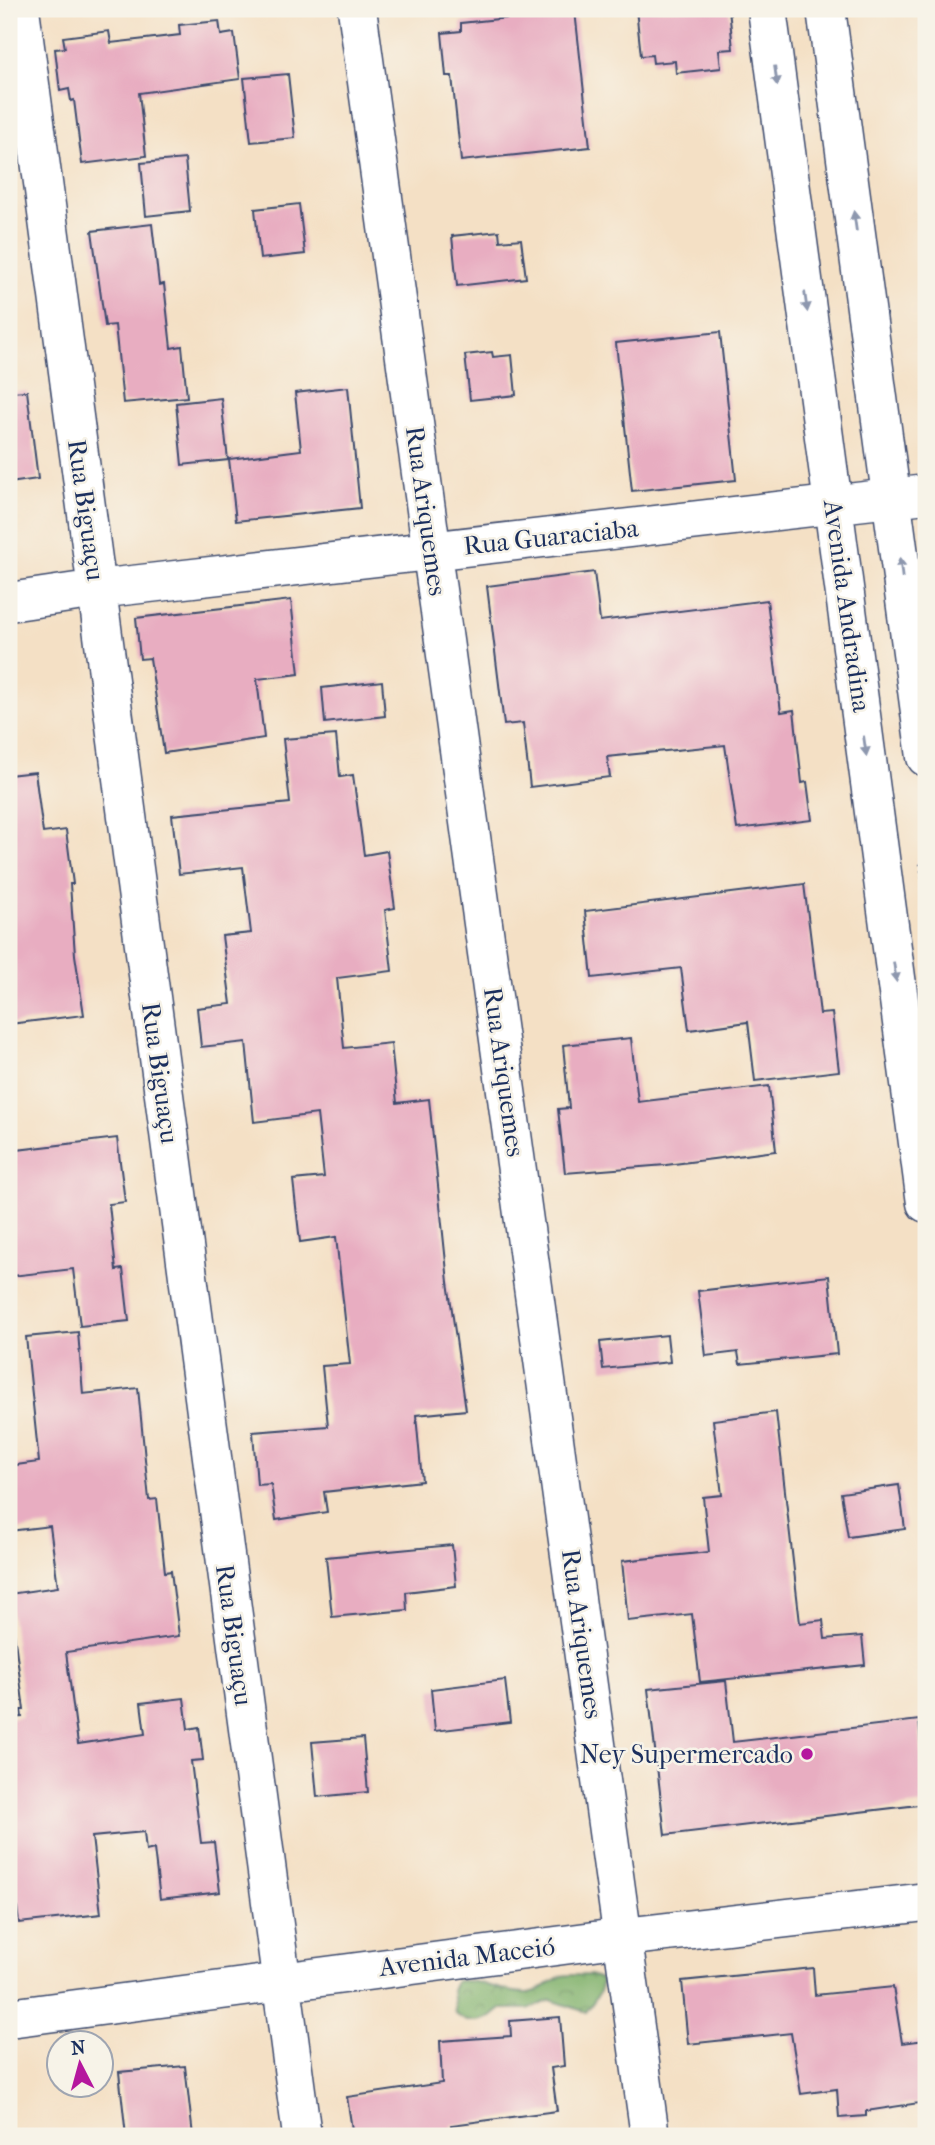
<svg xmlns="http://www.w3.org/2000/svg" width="935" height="2145" viewBox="0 0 935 2145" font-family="'IM FELL French Canon',serif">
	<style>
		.forest { fill: url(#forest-crowns); stroke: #4c7064; stroke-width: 2 }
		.building { fill: #e8adc1 }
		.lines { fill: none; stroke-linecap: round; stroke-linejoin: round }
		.minor-casing { stroke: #3c4a6d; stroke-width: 41 }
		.major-casing { stroke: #3c4a6d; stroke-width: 41 }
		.path { stroke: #3c4a6d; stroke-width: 4.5; stroke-dasharray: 2 5; stroke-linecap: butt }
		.minor { stroke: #fff; stroke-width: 38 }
		.major { stroke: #fff; stroke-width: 38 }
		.oneway { fill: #8d97ae }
		.poi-dot { fill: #b5179e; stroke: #f7f3e8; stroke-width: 2.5 }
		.labels { text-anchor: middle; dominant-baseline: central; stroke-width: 5; stroke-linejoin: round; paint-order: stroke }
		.street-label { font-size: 26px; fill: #1b2f5e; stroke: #f7f3e8 }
		.poi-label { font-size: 26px; fill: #1b2f5e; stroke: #f7f3e8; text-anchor: end }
	</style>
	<defs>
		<pattern id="forest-crowns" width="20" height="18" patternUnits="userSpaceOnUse" patternTransform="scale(1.75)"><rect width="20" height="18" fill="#7eb069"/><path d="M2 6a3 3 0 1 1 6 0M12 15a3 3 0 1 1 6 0" fill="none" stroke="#66905a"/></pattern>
	</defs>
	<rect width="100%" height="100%" fill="#f7f3e8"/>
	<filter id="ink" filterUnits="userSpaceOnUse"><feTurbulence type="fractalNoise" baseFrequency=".0143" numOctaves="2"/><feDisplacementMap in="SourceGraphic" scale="14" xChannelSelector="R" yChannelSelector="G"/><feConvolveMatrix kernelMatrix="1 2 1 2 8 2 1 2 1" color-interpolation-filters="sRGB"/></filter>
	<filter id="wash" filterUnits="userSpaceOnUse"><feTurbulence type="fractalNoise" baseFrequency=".00686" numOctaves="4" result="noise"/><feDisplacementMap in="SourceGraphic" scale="28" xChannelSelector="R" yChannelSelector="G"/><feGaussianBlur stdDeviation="1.57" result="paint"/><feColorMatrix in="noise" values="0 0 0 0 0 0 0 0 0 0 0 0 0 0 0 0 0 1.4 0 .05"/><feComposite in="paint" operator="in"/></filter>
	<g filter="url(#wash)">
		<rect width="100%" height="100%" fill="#f4e0c5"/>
		<path class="forest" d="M590,1975L601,1979L600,1992L586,2012L551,2000L528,2009H501L491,2017L478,2021H467L455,2014L452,1991L456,1981C481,1978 502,1994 527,1993C543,1992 549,1981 562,1976C569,1974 582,1976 590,1975Z"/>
		<g id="blocks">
			<path class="building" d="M636,9H729L733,49L719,50L721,68L676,73L675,61L653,63L652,55L641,56Z
				M575,11L590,147L461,161L452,76H446L442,33L461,31V23Z
				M219,21L221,35L234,33L240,79L139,93L146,156L82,164L74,100L71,101L69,89L60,91L55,49L65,48L63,37L109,31L111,43L180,35L179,25Z
				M288,74L295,138L251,142L244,78Z
				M185,159L190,211L146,216L141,163Z
				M299,204L305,254L260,259L255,209Z
				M152,224L159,285L164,284L171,348L182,346L187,397L123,403L115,325L105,326L92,231Z
				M499,231L500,241L521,239L526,278L457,286L452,236Z
				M720,332L736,480L632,491L616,343Z
				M492,352L493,357L512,355L516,395L470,400L465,355Z
				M348,387L360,508L236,521L229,459L301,450L295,393Z
				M27,391L38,479L9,483V392Z
				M221,398L228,460L182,465L176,403Z
				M594,572L600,621L767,600L781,712L794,710L802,783L807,782L812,820L737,829L725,745L607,757L610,777L530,787L523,723L504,725L487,586Z
				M291,600L299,674L257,679L264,738L164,753L150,658L140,659L136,618Z
				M382,681L385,716L325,723L322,688Z
				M336,735L340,777L353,775L364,855L387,851L395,908L385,910L392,971L337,978L344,1048L391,1043L397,1103L429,1099L448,1282L466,1410L416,1415L422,1481L324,1492L327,1512L276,1520L271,1484L257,1485L253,1432L328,1426L322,1366L350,1364L336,1237L300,1242L293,1180L324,1177L317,1114L254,1122L246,1042L201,1047L197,1008L231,1004L222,936L251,933L243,867L179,874L172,815L290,803L283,739Z
				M35,772L43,833L66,830L73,884H70L75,955L84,1015L9,1024V775Z
				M804,884L820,1014L832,1013L839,1071L755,1081L748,1022L689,1030L681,968L592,978L585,911Z
				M631,1038L638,1102L769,1086L776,1151L666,1165L565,1173L558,1109L569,1108L563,1045Z
				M117,1138L125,1202L109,1204L116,1270L123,1269L129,1321L80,1326L73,1269L12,1276L9,1242V1151Z
				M829,1276L837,1354L740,1364L738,1352L706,1356L698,1291Z
				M78,1332L83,1394L138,1388L149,1500L157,1499L165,1572L171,1571L179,1636L66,1652L78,1744L145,1734L141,1703L184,1698L188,1729L199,1727L203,1760L191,1761L201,1843L214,1842L220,1892L160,1899L154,1849L146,1851L144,1832L92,1837L101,1914L19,1923L9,1841V1718L22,1717L21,1710H24L9,1594L58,1587L50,1526L9,1531V1466L39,1462L26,1337Z
				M667,1335L670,1362L603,1369L600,1342Z
				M776,1412L800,1623L823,1620L825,1639L862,1636L865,1665L700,1682L692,1614L628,1621L622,1561L709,1552L703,1497L722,1495L713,1420Z
				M899,1485L905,1529L848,1537L841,1493Z
				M452,1545L456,1586L406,1592L407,1610L332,1617L326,1557Z
				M505,1680L510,1722L435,1731L431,1689Z
				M726,1681L733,1742L919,1720L926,1804L665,1835L648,1689Z
				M363,1738L368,1792L317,1797L312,1742Z
				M813,1968L815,1995L893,1987L902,2043L926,2040V2102L866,2111V2116L839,2118L837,2089L801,2094L791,2033L688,2044L682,1981Z
				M560,2017L564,2066L551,2068L557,2111L451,2125L452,2136H353L347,2097L442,2083L440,2041L511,2036L510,2021Z
				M185,2066L193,2136H126L119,2072Z"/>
		</g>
	</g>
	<g filter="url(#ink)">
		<use href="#blocks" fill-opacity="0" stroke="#3c4a6d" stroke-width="2"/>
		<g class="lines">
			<defs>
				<path id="minor" d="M20,9L302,2136
					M357,9L650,2136
					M9,602L97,589L926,494
					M9,2018L624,1937L926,1902"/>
				<path id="major" d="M767,9L926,1203
					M826,9L926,757"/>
			</defs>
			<use href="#minor" class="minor-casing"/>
			<use href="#major" class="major-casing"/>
			<path class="path" d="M921,863L926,900"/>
			<use href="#minor" class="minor"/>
			<use href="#major" class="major"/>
		</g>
		<defs><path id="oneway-solid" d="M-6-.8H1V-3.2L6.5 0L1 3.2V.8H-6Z" transform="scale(1.75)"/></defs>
		<g class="oneway">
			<use href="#oneway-solid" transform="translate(776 76) rotate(82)"/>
			<use href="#oneway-solid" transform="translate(855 221) rotate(-98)"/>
			<use href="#oneway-solid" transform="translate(806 302) rotate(82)"/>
			<use href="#oneway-solid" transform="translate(901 568) rotate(-97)"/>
			<use href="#oneway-solid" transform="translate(865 746) rotate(82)"/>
			<use href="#oneway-solid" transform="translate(895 972) rotate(82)"/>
		</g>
	</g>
	<circle class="poi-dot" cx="807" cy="1754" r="7"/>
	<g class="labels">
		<g class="street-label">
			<text transform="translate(86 510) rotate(82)">Rua Biguaçu</text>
			<text transform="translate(426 511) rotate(82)">Rua Ariquemes</text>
			<text transform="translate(551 537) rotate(-6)">Rua Guaraciaba</text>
			<text transform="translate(847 606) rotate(82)">Avenida Andradina</text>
			<text transform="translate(504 1072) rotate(82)">Rua Ariquemes</text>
			<text transform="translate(160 1073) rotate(82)">Rua Biguaçu</text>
			<text transform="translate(582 1634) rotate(82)">Rua Ariquemes</text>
			<text transform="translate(234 1635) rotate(82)">Rua Biguaçu</text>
			<text transform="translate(467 1957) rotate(-7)">Avenida Maceió</text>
		</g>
		<g class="poi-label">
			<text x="793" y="1754">Ney Supermercado</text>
		</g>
	</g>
	<rect width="935" height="2145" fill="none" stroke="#f7f3e8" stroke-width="35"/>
	<g transform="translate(80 2064) rotate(354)"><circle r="33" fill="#f7f3e8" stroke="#9fa5b1" stroke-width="2"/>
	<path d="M0-5L12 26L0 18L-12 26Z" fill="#b5179e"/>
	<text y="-10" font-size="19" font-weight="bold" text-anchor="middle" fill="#1b2f5e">N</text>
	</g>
</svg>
